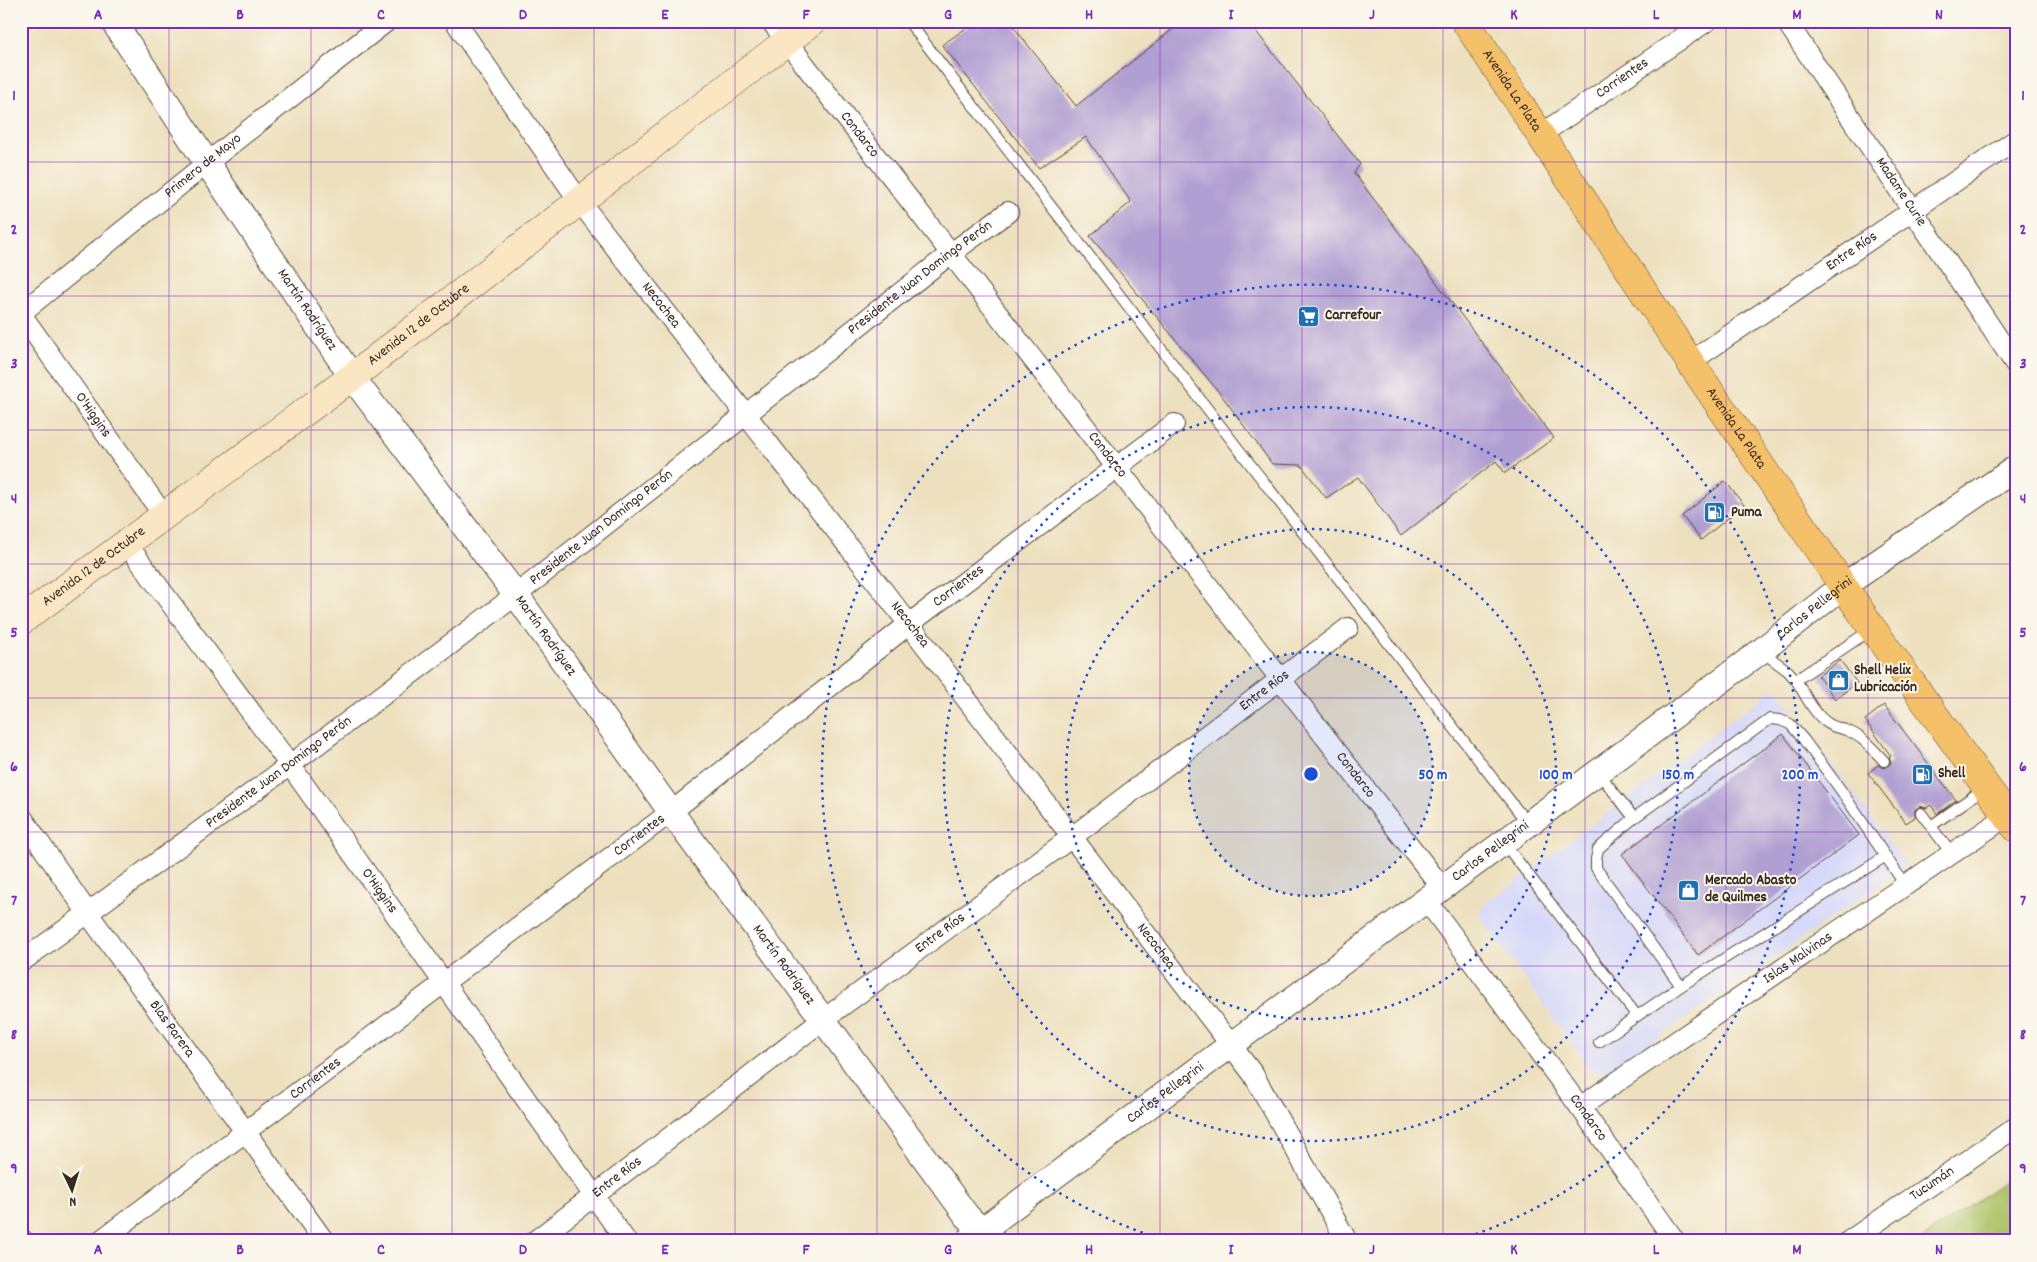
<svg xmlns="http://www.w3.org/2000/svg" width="2037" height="1262" viewBox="0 0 2037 1262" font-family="Dekko,sans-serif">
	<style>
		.built { fill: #d6d8f9 }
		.garden { fill: #adc266; stroke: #747642 }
		.building { fill: #b09fd2 }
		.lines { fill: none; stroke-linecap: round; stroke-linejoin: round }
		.service-casing { stroke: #564536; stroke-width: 12 }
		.minor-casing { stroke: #564536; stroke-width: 22 }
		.tertiary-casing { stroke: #564536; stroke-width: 27 }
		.secondary-casing { stroke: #564536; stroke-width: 29 }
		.primary-casing { stroke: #564536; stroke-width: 29 }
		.service { stroke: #fff; stroke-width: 10 }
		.minor { stroke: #fff; stroke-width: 20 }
		.tertiary { stroke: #fff; stroke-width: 25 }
		.secondary { stroke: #fbe6c4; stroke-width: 28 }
		.primary { stroke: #f4c16b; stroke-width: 28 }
		.grid { fill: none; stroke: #7b2cbf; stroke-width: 1; stroke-opacity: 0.55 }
		.ring { fill: none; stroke: #1d4ed8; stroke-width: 2.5; stroke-dasharray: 2.5 5 }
		.labels { text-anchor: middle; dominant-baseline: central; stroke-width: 4; stroke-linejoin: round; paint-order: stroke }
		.street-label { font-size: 15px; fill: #3b2a1e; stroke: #fbf7ec }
		.poi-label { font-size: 15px; font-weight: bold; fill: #3b2a1e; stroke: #fbf7ec; text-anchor: start }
		.centre { fill: #1d4ed8; stroke: #fbf7ec; stroke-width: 2.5 }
		.ring-label { font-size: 15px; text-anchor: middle; font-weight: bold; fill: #1d4ed8; stroke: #fbf7ec; stroke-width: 4; stroke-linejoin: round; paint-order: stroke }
		.neatline { fill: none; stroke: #7b2cbf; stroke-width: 2 }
		.grid-label { font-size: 16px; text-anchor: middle; font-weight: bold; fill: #7b2cbf }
	</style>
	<rect width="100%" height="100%" fill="#fbf7ec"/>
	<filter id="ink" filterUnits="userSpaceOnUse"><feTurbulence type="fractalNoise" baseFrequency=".02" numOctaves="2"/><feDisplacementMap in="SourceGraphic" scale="10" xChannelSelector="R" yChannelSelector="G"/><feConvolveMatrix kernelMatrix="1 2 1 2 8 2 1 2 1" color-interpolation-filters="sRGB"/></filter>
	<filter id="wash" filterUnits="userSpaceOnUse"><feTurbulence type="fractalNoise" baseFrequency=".0096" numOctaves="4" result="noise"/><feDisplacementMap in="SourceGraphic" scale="20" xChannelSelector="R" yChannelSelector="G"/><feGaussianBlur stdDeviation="1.12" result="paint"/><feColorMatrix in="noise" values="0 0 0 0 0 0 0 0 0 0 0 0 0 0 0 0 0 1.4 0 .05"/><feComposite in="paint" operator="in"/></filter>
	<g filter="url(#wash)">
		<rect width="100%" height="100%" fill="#ede0be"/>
		<path class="built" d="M1775,688L1907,866L1605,1074L1591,1070L1480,917L1482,907Z"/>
		<path class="garden" d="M2016,1173V1241H1918Z"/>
		<g id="blocks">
			<path class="building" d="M976,21H1009L1076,106L1183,21H1248L1360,164L1354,173L1554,438L1505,473L1496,461L1401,536L1358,477L1326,498L1301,465L1272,464L1222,396L1090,236L1131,202L1086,137L1039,168L942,45Z
				M1725,481L1744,505L1701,540L1682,516Z
				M1840,660L1857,683L1835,699L1818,676Z
				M1884,705L1956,800L1937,814L1931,805L1926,808L1920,806L1915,810V817L1906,823L1868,773L1878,765L1885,768L1891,763L1889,757L1891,756L1865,720Z
				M1783,734L1859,835L1698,955L1622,854Z"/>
		</g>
	</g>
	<g filter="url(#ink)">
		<use href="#blocks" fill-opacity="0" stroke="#564536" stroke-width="1"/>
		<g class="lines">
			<defs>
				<path id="service" d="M908,21L1528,824
					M1761,651L1788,671L1796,680L1872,629
					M1796,680C1805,694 1814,715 1829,724C1835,728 1842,728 1848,731C1863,737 1873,749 1884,761
					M1598,772L1634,818
					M1921,813L1951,853
					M1931,826L1985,788
					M1504,843L1637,1016
					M1681,986L1596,868V859L1598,849L1634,818L1770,719L1780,720L1790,724L1804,740L1840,789L1905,885
					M1599,1042L1681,986L1886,856"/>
				<g id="minor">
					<path id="s1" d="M455,21L580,202L909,624L1253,1074L1347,1241"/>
					<path id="s2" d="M771,21L1443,889"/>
					<path id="s3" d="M1786,21L2016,365"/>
					<path id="s4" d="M1540,135L1707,21"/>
					<path id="s5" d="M21,313L207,163L387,21"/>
					<path id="s6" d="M21,314L164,516"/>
					<path id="s7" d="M1690,362L2016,140"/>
					<path id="s8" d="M127,544L290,765L626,1241"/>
					<path id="s9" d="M21,816L87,912L324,1241"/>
					<path id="s10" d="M1427,901L1580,1107L1675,1241"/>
					<path id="s11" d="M21,962L290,765L516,595L950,254L1008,212"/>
					<path id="s12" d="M1580,1107L2016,810"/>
					<path d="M21,1238L23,1241"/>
					<path id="s13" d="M100,1241L671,812L909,624L1174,424"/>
					<path id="s14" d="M535,1241L824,1019L1072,837L1348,628"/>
					<path id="s15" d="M1849,1241L2016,1127"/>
				</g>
				<g id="tertiary">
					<path id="s16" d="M113,21L207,163L352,377L516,595L671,812L967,1216L993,1241"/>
					<path id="s17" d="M970,1239L1761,651L1843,586L2016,468"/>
				</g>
				<g id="secondary">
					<path id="s18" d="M21,621L352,377L813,21"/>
				</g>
				<g id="primary">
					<path id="s19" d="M1465,21L1690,362L1872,628L2016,828"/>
				</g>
			</defs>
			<use href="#service" class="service-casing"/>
			<use href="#minor" class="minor-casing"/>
			<use href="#tertiary" class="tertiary-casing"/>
			<use href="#secondary" class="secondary-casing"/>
			<use href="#primary" class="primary-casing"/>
			<use href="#service" class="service"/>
			<use href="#minor" class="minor"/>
			<use href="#tertiary" class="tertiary"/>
			<use href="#secondary" class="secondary"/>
			<use href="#primary" class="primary"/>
		</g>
	</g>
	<path class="grid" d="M169,21V1241M311,21V1241M452,21V1241M594,21V1241M735,21V1241M877,21V1241M1018,21V1241M1160,21V1241M1302,21V1241M1443,21V1241M1585,21V1241M1726,21V1241M1868,21V1241M21,162H2016M21,296H2016M21,430H2016M21,564H2016M21,698H2016M21,832H2016M21,966H2016M21,1100H2016"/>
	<circle cx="1311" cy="774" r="122" fill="#1d4ed8" fill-opacity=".12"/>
	<g class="ring">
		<circle cx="1311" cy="774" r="122"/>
		<circle cx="1311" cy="774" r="245"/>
		<circle cx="1311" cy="774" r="367"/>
		<path d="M1164 1240A489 489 0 1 1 1458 1240"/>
	</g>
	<defs>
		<symbol id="supermarket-square" viewBox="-11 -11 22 22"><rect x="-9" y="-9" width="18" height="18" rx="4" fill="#1f6fb2" stroke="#fbf7ec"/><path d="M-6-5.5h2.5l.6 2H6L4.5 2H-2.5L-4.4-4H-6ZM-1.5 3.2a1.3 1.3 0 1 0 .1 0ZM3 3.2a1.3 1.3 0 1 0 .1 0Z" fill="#fff"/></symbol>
		<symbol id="fuel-square" viewBox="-11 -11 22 22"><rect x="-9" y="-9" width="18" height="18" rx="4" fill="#1f6fb2" stroke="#fbf7ec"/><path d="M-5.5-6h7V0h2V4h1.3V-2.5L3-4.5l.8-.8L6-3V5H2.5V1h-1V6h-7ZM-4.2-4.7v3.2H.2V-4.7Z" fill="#fff"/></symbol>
		<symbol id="shop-square" viewBox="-11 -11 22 22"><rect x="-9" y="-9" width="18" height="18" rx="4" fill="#1f6fb2" stroke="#fbf7ec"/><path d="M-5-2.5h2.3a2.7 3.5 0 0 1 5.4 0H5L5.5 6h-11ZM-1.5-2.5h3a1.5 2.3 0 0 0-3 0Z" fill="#fff"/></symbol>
	</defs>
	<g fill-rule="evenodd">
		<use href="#supermarket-square" x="1296" y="304" width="25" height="25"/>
		<use href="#fuel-square" x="1702" y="500" width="25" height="25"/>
		<use href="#shop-square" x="1826" y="668" width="25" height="25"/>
		<use href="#fuel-square" x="1910" y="762" width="25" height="25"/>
		<use href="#shop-square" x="1676" y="878" width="25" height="25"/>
	</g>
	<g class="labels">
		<g class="street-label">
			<text stroke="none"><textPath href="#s4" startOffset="100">Corrientes</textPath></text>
			<text stroke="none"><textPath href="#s19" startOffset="84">Avenida La Plata</textPath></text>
			<text stroke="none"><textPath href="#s2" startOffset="144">Condarco</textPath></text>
			<text stroke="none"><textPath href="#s5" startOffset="234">Primero de Mayo</textPath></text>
			<text stroke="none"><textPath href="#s3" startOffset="206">Madame Curie</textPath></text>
			<text stroke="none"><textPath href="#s7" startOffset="196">Entre Ríos</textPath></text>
			<text stroke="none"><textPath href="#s11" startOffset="1130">Presidente Juan Domingo Perón</textPath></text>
			<text stroke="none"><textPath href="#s1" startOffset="351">Necochea</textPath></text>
			<text stroke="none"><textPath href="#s16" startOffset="348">Martín Rodríguez</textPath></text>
			<text stroke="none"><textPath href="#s18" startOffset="496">Avenida 12 de Octubre</textPath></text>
			<text stroke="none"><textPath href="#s6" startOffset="124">O'Higgins</textPath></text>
			<text stroke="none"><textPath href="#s19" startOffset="489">Avenida La Plata</textPath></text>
			<text stroke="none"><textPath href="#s2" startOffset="549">Condarco</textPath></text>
			<text stroke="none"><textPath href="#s11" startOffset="725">Presidente Juan Domingo Perón</textPath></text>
			<text stroke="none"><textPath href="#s18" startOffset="91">Avenida 12 de Octubre</textPath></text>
			<text stroke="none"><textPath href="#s13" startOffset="1080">Corrientes</textPath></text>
			<text stroke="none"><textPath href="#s17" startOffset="1054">Carlos Pellegrini</textPath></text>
			<text stroke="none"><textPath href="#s1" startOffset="756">Necochea</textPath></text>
			<text stroke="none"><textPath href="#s16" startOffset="752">Martín Rodríguez</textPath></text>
			<text stroke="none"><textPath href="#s14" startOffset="914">Entre Ríos</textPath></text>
			<text stroke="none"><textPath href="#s11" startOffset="320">Presidente Juan Domingo Perón</textPath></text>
			<text stroke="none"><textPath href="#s2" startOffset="954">Condarco</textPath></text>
			<text stroke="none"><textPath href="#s13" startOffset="675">Corrientes</textPath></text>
			<text stroke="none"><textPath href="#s17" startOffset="649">Carlos Pellegrini</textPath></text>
			<text stroke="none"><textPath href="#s8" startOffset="429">O'Higgins</textPath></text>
			<text stroke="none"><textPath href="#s14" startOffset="509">Entre Ríos</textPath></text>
			<text stroke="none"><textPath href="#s1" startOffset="1161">Necochea</textPath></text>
			<text stroke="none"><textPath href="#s12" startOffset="264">Islas Malvinas</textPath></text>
			<text stroke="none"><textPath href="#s16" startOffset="1158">Martín Rodríguez</textPath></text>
			<text stroke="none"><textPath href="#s9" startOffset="261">Blas Parera</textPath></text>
			<text stroke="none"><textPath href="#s13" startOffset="270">Corrientes</textPath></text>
			<text stroke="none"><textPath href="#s17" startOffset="244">Carlos Pellegrini</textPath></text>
			<text stroke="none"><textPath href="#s10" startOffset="270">Condarco</textPath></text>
			<text stroke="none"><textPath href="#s14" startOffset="104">Entre Ríos</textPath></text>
			<text stroke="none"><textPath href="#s15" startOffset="101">Tucumán</textPath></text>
		</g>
		<g class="poi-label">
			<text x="1325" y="316">Carrefour</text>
			<text x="1731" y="513">Puma</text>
			<text x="1854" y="671">Shell Helix<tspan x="1854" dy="17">Lubricación</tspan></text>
			<text x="1938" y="774">Shell</text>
			<text x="1705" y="881">Mercado Abasto<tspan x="1705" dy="17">de Quilmes</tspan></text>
		</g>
	</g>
	<circle cx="1311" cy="774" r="8" class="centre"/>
	<g class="ring-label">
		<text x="1433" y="779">50 m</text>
		<text x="1556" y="779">100 m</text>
		<text x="1678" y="779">150 m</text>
		<text x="1800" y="779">200 m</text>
	</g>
	<rect width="2037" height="1262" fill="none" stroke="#fbf7ec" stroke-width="55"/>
	<g transform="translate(72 1190) rotate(176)" stroke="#fbf7ec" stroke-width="4" paint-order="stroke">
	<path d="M0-4L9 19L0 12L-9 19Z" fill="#3b2a1e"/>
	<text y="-8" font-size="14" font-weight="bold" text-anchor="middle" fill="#3b2a1e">N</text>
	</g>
	<rect x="28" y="28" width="1982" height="1206" class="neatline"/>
	<g class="grid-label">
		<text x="98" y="19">A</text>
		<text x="240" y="19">B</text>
		<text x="381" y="19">C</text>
		<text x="523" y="19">D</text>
		<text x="665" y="19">E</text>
		<text x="806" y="19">F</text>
		<text x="948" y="19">G</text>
		<text x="1089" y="19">H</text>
		<text x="1231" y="19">I</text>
		<text x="1372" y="19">J</text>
		<text x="1514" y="19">K</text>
		<text x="1656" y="19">L</text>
		<text x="1797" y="19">M</text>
		<text x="1939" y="19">N</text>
		<text x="14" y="100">1</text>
		<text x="2023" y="100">1</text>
		<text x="14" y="234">2</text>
		<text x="2023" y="234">2</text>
		<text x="14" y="368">3</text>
		<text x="2023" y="368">3</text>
		<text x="14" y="503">4</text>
		<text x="2023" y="503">4</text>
		<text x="14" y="637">5</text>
		<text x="2023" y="637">5</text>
		<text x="14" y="771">6</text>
		<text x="2023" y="771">6</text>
		<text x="14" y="905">7</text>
		<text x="2023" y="905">7</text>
		<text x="14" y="1039">8</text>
		<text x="2023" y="1039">8</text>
		<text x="14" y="1173">9</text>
		<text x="2023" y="1173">9</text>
		<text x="98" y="1254">A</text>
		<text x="240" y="1254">B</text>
		<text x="381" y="1254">C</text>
		<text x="523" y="1254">D</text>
		<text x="665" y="1254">E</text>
		<text x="806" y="1254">F</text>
		<text x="948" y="1254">G</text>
		<text x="1089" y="1254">H</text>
		<text x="1231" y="1254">I</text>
		<text x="1372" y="1254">J</text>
		<text x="1514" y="1254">K</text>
		<text x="1656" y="1254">L</text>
		<text x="1797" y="1254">M</text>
		<text x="1939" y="1254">N</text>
	</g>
</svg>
